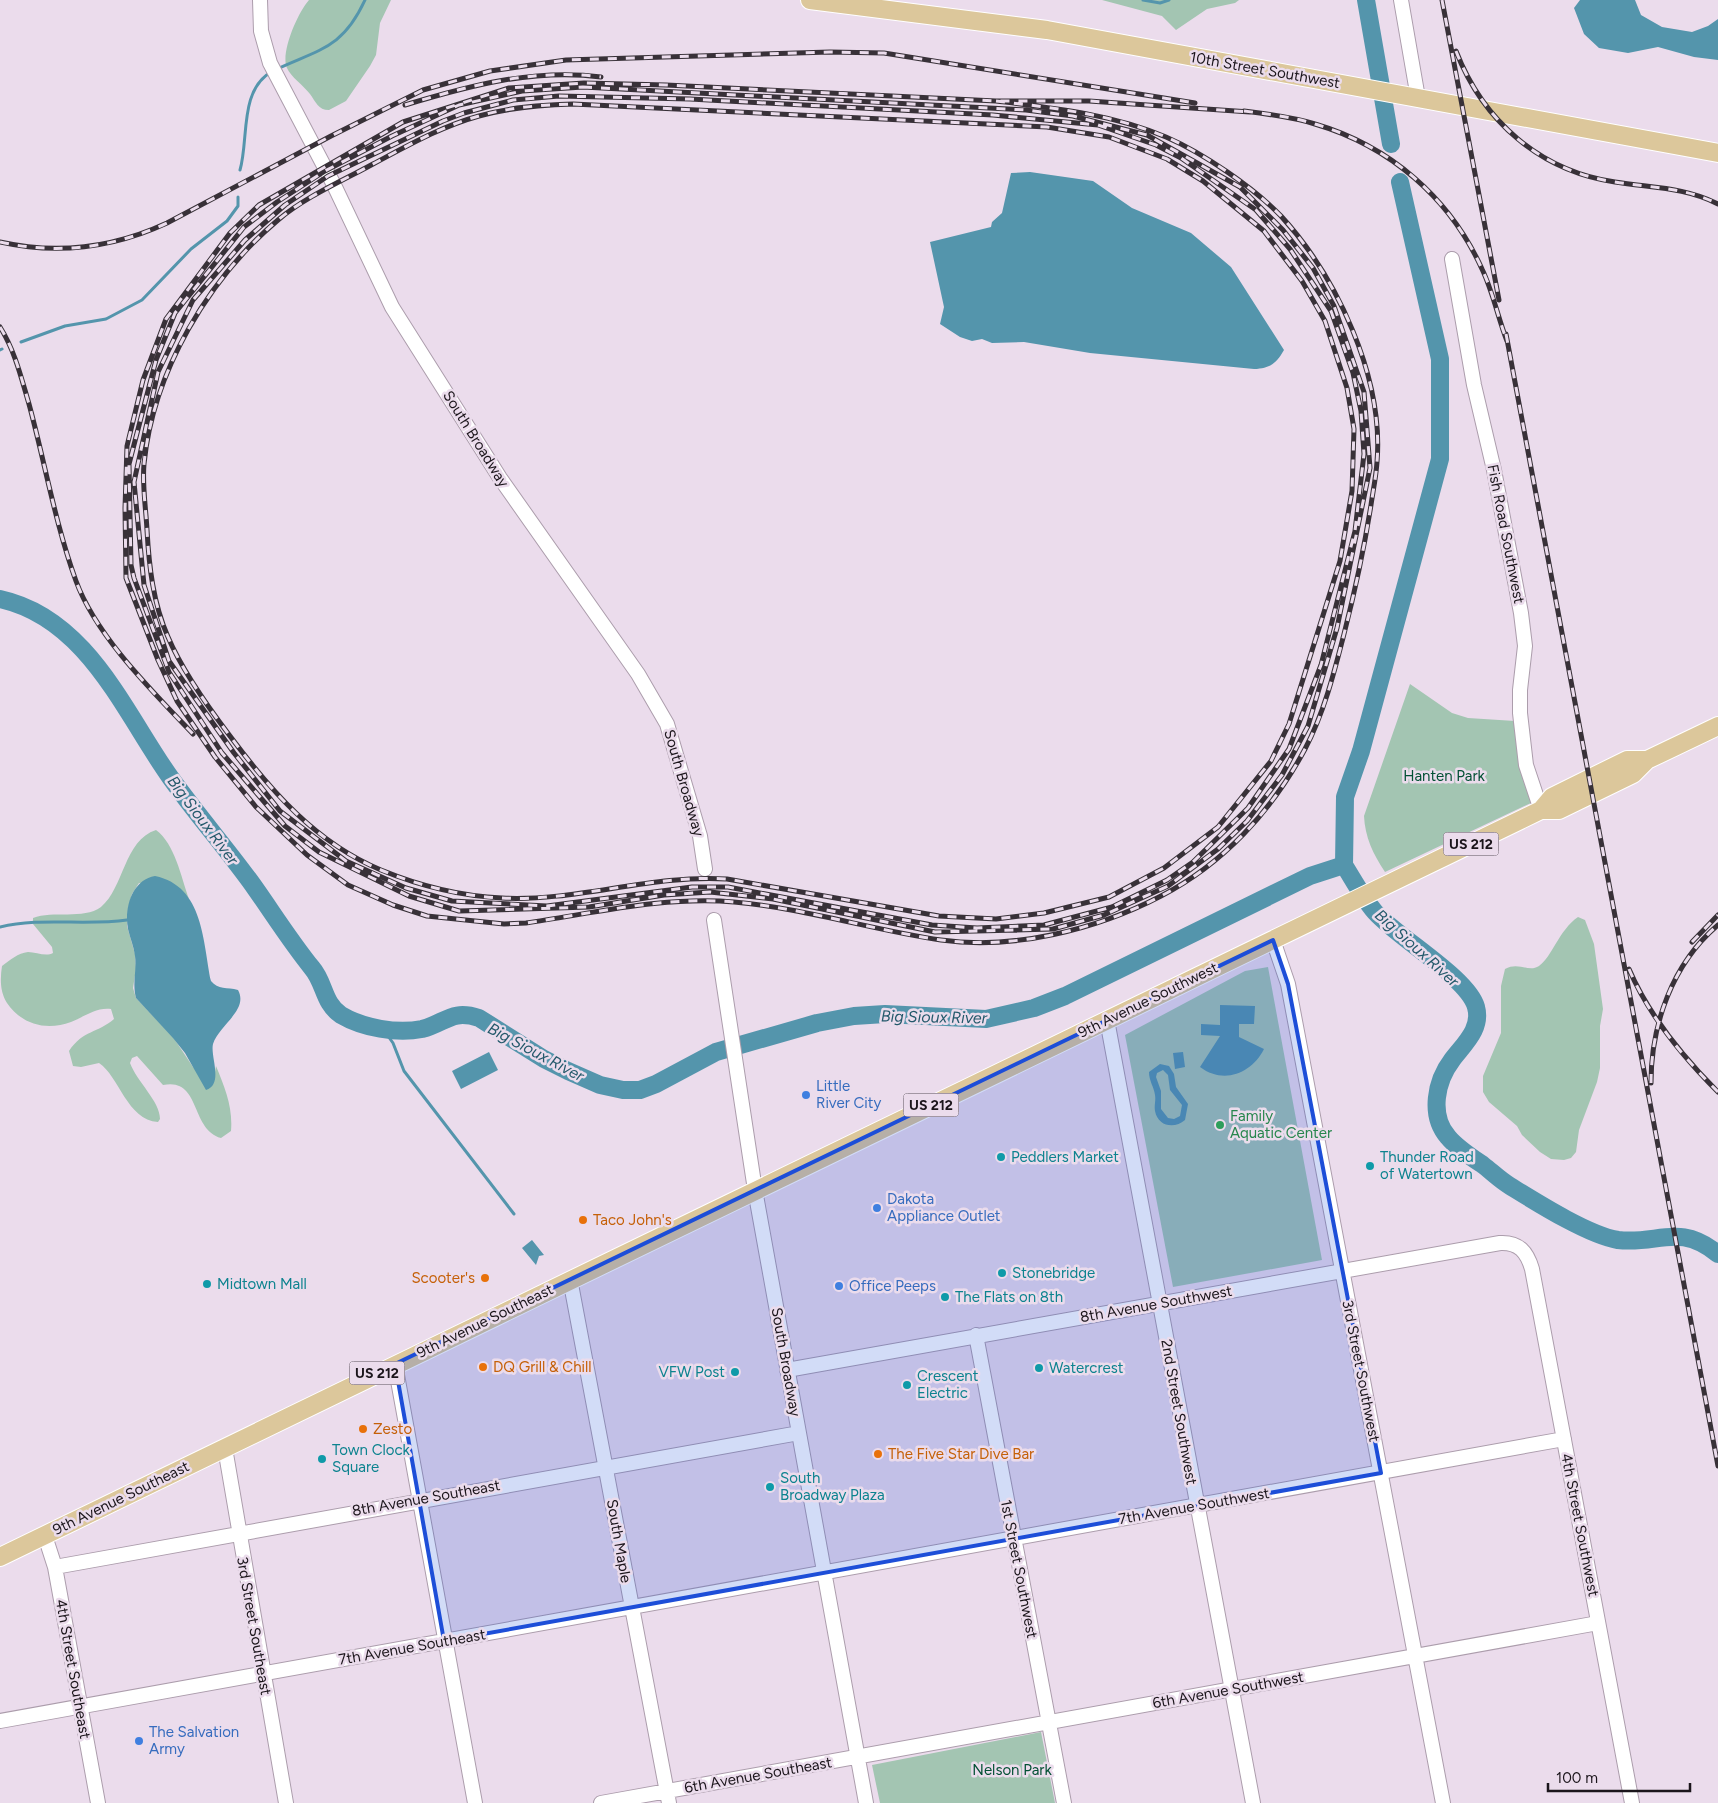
<svg xmlns="http://www.w3.org/2000/svg" width="1718" height="1803" viewBox="0 0 1718 1803" font-family="Figtree,sans-serif">
	<style>
		.green { fill: #a3c5b2 }
		.water { fill: #5495ac; fill-rule: evenodd }
		.lines { fill: none; stroke-linecap: round; stroke-linejoin: round }
		.stream { stroke: #5495ac; stroke-width: 3 }
		.river { stroke: #5495ac; stroke-width: 18 }
		.minor-casing { stroke: #ac9dac; stroke-width: 16 }
		.major-casing { stroke: #fff; stroke-width: 20 }
		.minor { stroke: #fff; stroke-width: 14 }
		.major { stroke: #dcc79b; stroke-width: 18 }
		.rail-casing { stroke: #383138; stroke-width: 5 }
		.rail { stroke: #ebdcec; stroke-width: 3; stroke-dasharray: 9; stroke-linecap: butt }
		.marked { fill: #1d4ed8; fill-opacity: 0.2; stroke: #1d4ed8; stroke-width: 4; stroke-linejoin: round }
		.shop-dot { fill: #3f7fe0; stroke: #ebdcec; stroke-width: 2 }
		.leisure-dot { fill: #2e9e5b; stroke: #ebdcec; stroke-width: 2 }
		.culture-dot { fill: #0f9aa8; stroke: #ebdcec; stroke-width: 2 }
		.food-dot { fill: #e8710a; stroke: #ebdcec; stroke-width: 2 }
		.labels { text-anchor: middle; dominant-baseline: central; stroke-width: 5; stroke-linejoin: round; paint-order: stroke }
		.shield { fill: #ebdcec; stroke: #59515a; stroke-width: 1 }
		.shield-label { font-size: 14px; font-weight: bold; fill: #1b151b }
		.street-label { font-size: 15px; fill: #1b151b; stroke: #ebdcec }
		.park-label { font-size: 15px; fill: #035034; stroke: #ebdcec }
		.shop-label { font-size: 15px; fill: #366cbe; stroke: #ebdcec; text-anchor: start }
		.leisure-label { font-size: 15px; fill: #27864d; stroke: #ebdcec; text-anchor: start }
		.culture-label { font-size: 15px; fill: #0d838f; stroke: #ebdcec; text-anchor: start }
		.food-label { font-size: 15px; fill: #c56008; stroke: #ebdcec; text-anchor: start }
		.water-label { font-size: 16px; font-style: italic; fill: #24596b; stroke: #ebdcec }
	</style>
	<rect width="100%" height="100%" fill="#ebdcec"/>
	<path class="green" d="M309,0H391L380,23L376,55L370,66L346,101L329,110C318,110 316,102 310,94C304,86 290,76 287,68C280,53 298,12 309,0Z
		M1102,0H1239L1235,3L1207,9L1176,30L1162,16Z
		M1410,684L1452,713L1468,718L1515,721L1520,762L1531,803L1385,872C1373,854 1365,837 1364,816Z
		M156,830C175,844 181,877 189,899L176,886L139,883L132,894L128,909L127,926L135,954L136,969L133,988L136,998L173,1037L193,1067L213,1084L216,1066C225,1088 233,1107 231,1131L221,1138C190,1129 201,1077 163,1085L137,1056L132,1058L130,1063C137,1082 160,1101 160,1119L158,1122C127,1120 119,1076 99,1063L81,1067L73,1066L69,1051C83,1030 98,1033 114,1019L111,1009C96,1007 84,1017 71,1022C47,1031 22,1025 7,1003C0,992 0,979 2,966C10,960 18,953 28,952C36,952 46,957 53,953L52,947L33,924V918C53,910 83,920 101,907C124,888 124,840 156,830Z
		M1578,917L1585,920L1594,944L1603,1009L1600,1026V1068L1597,1082L1579,1130L1576,1152L1571,1158L1564,1160L1551,1159L1540,1152L1522,1135L1517,1126L1489,1102L1483,1092V1076L1501,1033V986L1505,969C1519,961 1528,973 1539,966C1552,957 1559,930 1578,917Z
		M1268,967L1322,1260L1173,1287L1125,1035L1245,971Z
		M1041,1732L1055,1803H880L872,1765Z"/>
	<path class="water" d="M1580,0H1635L1641,15L1662,27L1692,32L1708,26L1718,19V60L1694,57L1658,47L1628,53L1599,48L1584,34L1574,8Z
		M1030,172L1093,181L1132,208L1191,233L1231,267L1284,350C1276,364 1270,368 1254,369L1090,353L1024,342L992,343L982,339L972,341L960,337L940,324L944,307L930,242L991,227L992,222L1002,213L1011,173Z
		M155,876C204,886 203,943 211,981C218,990 227,987 238,990C249,1010 219,1025 213,1044C210,1056 224,1084 206,1090L185,1053L173,1038L136,998C132,983 137,970 135,956C134,947 130,938 128,929C124,908 132,880 155,876Z
		M1220,1005L1255,1006L1254,1024H1239V1037L1264,1049C1252,1073 1224,1085 1200,1067L1220,1036L1201,1035V1024L1220,1025Z
		M489,1052L498,1070L461,1089L452,1071Z
		M1183,1052L1185,1067L1175,1069L1173,1053Z
		M1160,1064L1169,1066L1174,1074L1176,1087L1188,1104L1185,1120C1175,1129 1158,1127 1155,1111C1154,1105 1156,1101 1155,1095C1154,1087 1149,1081 1149,1072ZM1163,1070L1168,1075L1170,1090L1182,1105L1180,1116L1174,1119L1168,1118L1161,1109V1091L1156,1077L1157,1073Z
		M532,1240L544,1255L539,1256L536,1265L522,1248Z"/>
	<g class="lines">
		<path class="stream" d="M1143,0L1160,3L1169,0
			M277,69C320,49 343,48 365,0
			M240,170C249,139 239,91 271,72
			M21,342L65,326L106,319L142,300L191,249L227,221L238,206V197
			M0,350L2,349
			M0,927C40,917 85,926 127,920
			M383,1029L393,1043L404,1071L514,1214"/>
		<path class="river" d="M1366,0L1391,144
			M0,599C87,618 124,712 170,777C197,815 228,850 255,888C274,915 291,942 312,968C325,983 323,1003 341,1015C363,1028 397,1034 422,1029C446,1023 451,1009 479,1018L544,1059L568,1071L600,1085L623,1090H640L656,1084L716,1052L817,1023L854,1016L885,1014L986,1019L1034,1008L1065,996L1310,876L1344,865
			M1344,865L1345,797L1361,751L1440,459V359L1400,182
			M1344,865C1354,881 1363,898 1375,912C1398,938 1468,978 1476,1007C1482,1029 1464,1044 1452,1060C1436,1081 1429,1115 1448,1137C1457,1148 1471,1157 1483,1165C1492,1172 1500,1180 1510,1186C1536,1202 1588,1235 1618,1240C1658,1245 1679,1222 1718,1254"/>
		<defs>
			<path id="minor" d="M260,0L261,31L270,63L334,185L392,307L500,478L638,674L667,724L700,836L705,869
				M1401,0L1418,98
				M1452,259L1474,385L1494,470L1521,613L1525,646L1520,690V713L1526,765L1541,810
				M714,920L755,1190L866,1803
				M1273,940L1288,984L1443,1803
				M1107,1020L1253,1803
				M570,1279L669,1803
				M976,1335L1064,1803
				M395,1364L475,1803
				M787,1370L1500,1243C1519,1242 1527,1252 1532,1269L1632,1803
				M225,1448L286,1803
				M45,1536L55,1567L98,1803
				M55,1567L799,1433
				M0,1721L1564,1439
				M601,1803L1598,1623"/>
			<path id="major" d="M810,0L1047,30L1718,153
				M1541,810L1552,797L1627,760H1647
				M0,1557L1541,810H1559L1633,774L1647,760L1718,726"/>
		</defs>
		<use href="#minor" class="minor-casing"/>
		<use href="#major" class="major-casing"/>
		<use href="#minor" class="minor"/>
		<use href="#major" class="major"/>
		<defs>
			<path id="rail" d="M1442,0L1499,300
				M1456,51C1483,121 1540,171 1615,182C1651,188 1685,187 1718,204
				M583,87L1026,110L1073,116L1147,135L1240,187L1283,230L1313,268L1334,306L1364,392L1370,468L1337,628L1308,726L1282,775L1247,821L1218,849L1168,886L1104,915L1053,929L935,932L773,899L710,892L664,895L589,907L459,911L409,896L319,852L285,826L222,753L169,672L134,578L131,565L129,464L156,360L175,313L244,227L277,202L325,171L392,136L459,105L522,91Z
				M559,96L690,99L993,115L1098,125L1156,145L1181,158L1256,210L1290,249L1331,311L1353,373L1361,411L1364,454L1355,531L1321,665L1289,749L1248,808L1193,862L1167,880L1112,907L1044,925L977,928L932,925L728,887H692L547,906L452,901L406,888L346,861L280,811L234,753L169,661L144,585L134,482L158,372L193,300L245,240L285,205L328,176L443,121L464,113L513,100Z
				M996,101C1054,108 1112,114 1166,137C1203,153 1253,187 1281,216C1337,277 1384,378 1377,462C1376,477 1373,491 1371,505C1364,549 1355,591 1344,634C1334,673 1324,713 1305,749C1272,811 1223,864 1161,896C1096,930 1013,950 941,940C872,930 804,908 734,902C665,896 595,913 526,923L504,924L427,916L393,905L348,885L307,855L256,807L215,757L177,701L158,660L126,578L125,508L127,446L143,380L166,319L230,233L259,205L403,122L509,88L584,83L666,85L996,101H1089L1250,112
				M573,104L1047,127L1109,137L1167,159L1203,181L1264,231L1302,281L1325,321L1347,388L1354,429L1352,491L1340,561L1289,724L1271,761L1218,827L1164,868L1109,897L1044,913L996,919L939,916L727,879C652,874 576,902 502,898C460,896 420,886 381,870C316,843 271,791 230,736C208,707 182,670 168,637C153,603 149,566 147,530C146,509 142,485 144,464C153,372 208,279 278,220C305,197 342,181 373,164C407,146 442,126 479,116C510,107 542,105 573,104Z
				M405,105C468,86 534,68 601,77
				M1244,111C1268,114 1293,117 1315,124C1390,146 1450,198 1482,269C1493,292 1498,318 1507,341
				M0,242C58,255 113,248 167,223L331,136L423,90L490,71L566,60L830,52L884,53L1195,103
				M0,327C15,351 21,377 29,404C45,463 55,523 76,581C96,636 153,692 193,734
				M1506,334L1718,1466
				M1692,942L1718,915
				M1629,969C1649,1016 1682,1056 1718,1092
				M1651,1083C1651,1025 1672,964 1718,925"/>
		</defs>
		<use href="#rail" class="rail-casing"/>
		<use href="#rail" class="rail"/>
	</g>
	<path class="marked" d="M1273,940L1288,984L1381,1473L444,1641L395,1364Z"/>
	<g class="shop-dot">
		<circle cx="806" cy="1095" r="5"/>
		<circle cx="877" cy="1208" r="5"/>
		<circle cx="839" cy="1286" r="5"/>
		<circle cx="139" cy="1741" r="5"/>
	</g>
	<circle class="leisure-dot" cx="1220" cy="1125" r="5"/>
	<g class="culture-dot">
		<circle cx="1001" cy="1157" r="5"/>
		<circle cx="1370" cy="1166" r="5"/>
		<circle cx="1002" cy="1273" r="5"/>
		<circle cx="207" cy="1284" r="5"/>
		<circle cx="945" cy="1297" r="5"/>
		<circle cx="1039" cy="1368" r="5"/>
		<circle cx="735" cy="1372" r="5"/>
		<circle cx="907" cy="1385" r="5"/>
		<circle cx="322" cy="1459" r="5"/>
		<circle cx="770" cy="1487" r="5"/>
	</g>
	<g class="food-dot">
		<circle cx="583" cy="1220" r="5"/>
		<circle cx="485" cy="1278" r="5"/>
		<circle cx="483" cy="1367" r="5"/>
		<circle cx="363" cy="1429" r="5"/>
		<circle cx="878" cy="1454" r="5"/>
	</g>
	<g class="labels">
		<g class="shield">
			<rect x="1443.5" y="832.5" width="55" height="23" rx="4"/>
			<rect x="903.5" y="1093.5" width="55" height="23" rx="4"/>
			<rect x="349.5" y="1361.5" width="55" height="23" rx="4"/>
		</g>
		<g class="shield-label">
			<text x="1471" y="844">US 212</text>
			<text x="931" y="1105">US 212</text>
			<text x="377" y="1373">US 212</text>
		</g>
		<g class="street-label">
			<text transform="translate(1265 70) rotate(10)">10th Street Southwest</text>
			<text transform="translate(476 439) rotate(58)">South Broadway</text>
			<text transform="translate(1506 534) rotate(79)">Fish Road Southwest</text>
			<text transform="translate(684 783) rotate(74)">South Broadway</text>
			<text transform="translate(1148 1000) rotate(-26)">9th Avenue Southwest</text>
			<text transform="translate(1156 1304) rotate(-10)">8th Avenue Southwest</text>
			<text transform="translate(485 1321) rotate(-26)">9th Avenue Southeast</text>
			<text transform="translate(786 1362) rotate(80)">South Broadway</text>
			<text transform="translate(1361 1371) rotate(79)">3rd Street Southwest</text>
			<text transform="translate(1179 1412) rotate(80)">2nd Street Southwest</text>
			<text transform="translate(121 1498) rotate(-26)">9th Avenue Southeast</text>
			<text transform="translate(426 1498) rotate(-10)">8th Avenue Southeast</text>
			<text transform="translate(1194 1506) rotate(-10)">7th Avenue Southwest</text>
			<text transform="translate(1580 1525) rotate(79)">4th Street Southwest</text>
			<text transform="translate(619 1541) rotate(80)">South Maple</text>
			<text transform="translate(1019 1569) rotate(79)">1st Street Southwest</text>
			<text transform="translate(254 1626) rotate(80)">3rd Street Southeast</text>
			<text transform="translate(412 1647) rotate(-10)">7th Avenue Southeast</text>
			<text transform="translate(73 1669) rotate(80)">4th Street Southeast</text>
			<text transform="translate(1228 1690) rotate(-10)">6th Avenue Southwest</text>
			<text transform="translate(758 1775) rotate(-10)">6th Avenue Southeast</text>
		</g>
		<g class="park-label">
			<text x="1444" y="776">Hanten Park</text>
			<text x="1012" y="1770">Nelson Park</text>
		</g>
		<g class="shop-label">
			<text x="816" y="1086">Little<tspan x="816" dy="17">River City</tspan></text>
			<text x="887" y="1199">Dakota<tspan x="887" dy="17">Appliance Outlet</tspan></text>
			<text x="849" y="1286">Office Peeps</text>
			<text x="149" y="1732">The Salvation<tspan x="149" dy="17">Army</tspan></text>
		</g>
		<g class="leisure-label">
			<text x="1230" y="1116">Family<tspan x="1230" dy="17">Aquatic Center</tspan></text>
		</g>
		<g class="culture-label">
			<text x="1011" y="1157">Peddlers Market</text>
			<text x="1380" y="1157">Thunder Road<tspan x="1380" dy="17">of Watertown</tspan></text>
			<text x="1012" y="1273">Stonebridge</text>
			<text x="217" y="1284">Midtown Mall</text>
			<text x="955" y="1297">The Flats on 8th</text>
			<text x="1049" y="1368">Watercrest</text>
			<text x="725" y="1372" text-anchor="end">VFW Post</text>
			<text x="917" y="1376">Crescent<tspan x="917" dy="17">Electric</tspan></text>
			<text x="332" y="1450">Town Clock<tspan x="332" dy="17">Square</tspan></text>
			<text x="780" y="1478">South<tspan x="780" dy="17">Broadway Plaza</tspan></text>
		</g>
		<g class="food-label">
			<text x="593" y="1220">Taco John's</text>
			<text x="475" y="1278" text-anchor="end">Scooter's</text>
			<text x="493" y="1367">DQ Grill &amp; Chill</text>
			<text x="373" y="1429">Zesto</text>
			<text x="888" y="1454">The Five Star Dive Bar</text>
		</g>
		<g class="water-label">
			<text transform="translate(203 820) rotate(53)">Big Sioux River</text>
			<text transform="translate(1417 948) rotate(42)">Big Sioux River</text>
			<text transform="translate(934 1017) rotate(1)">Big Sioux River</text>
			<text transform="translate(536 1052) rotate(28)">Big Sioux River</text>
		</g>
	</g>
	<path d="M1548 1783v8h142v-8" fill="none" stroke="#1b151b" stroke-width="2.5"/>
	<text x="1556" y="1783" font-size="15" fill="#1b151b" stroke="#ebdcec" stroke-width="4" paint-order="stroke">100 m</text>
</svg>
